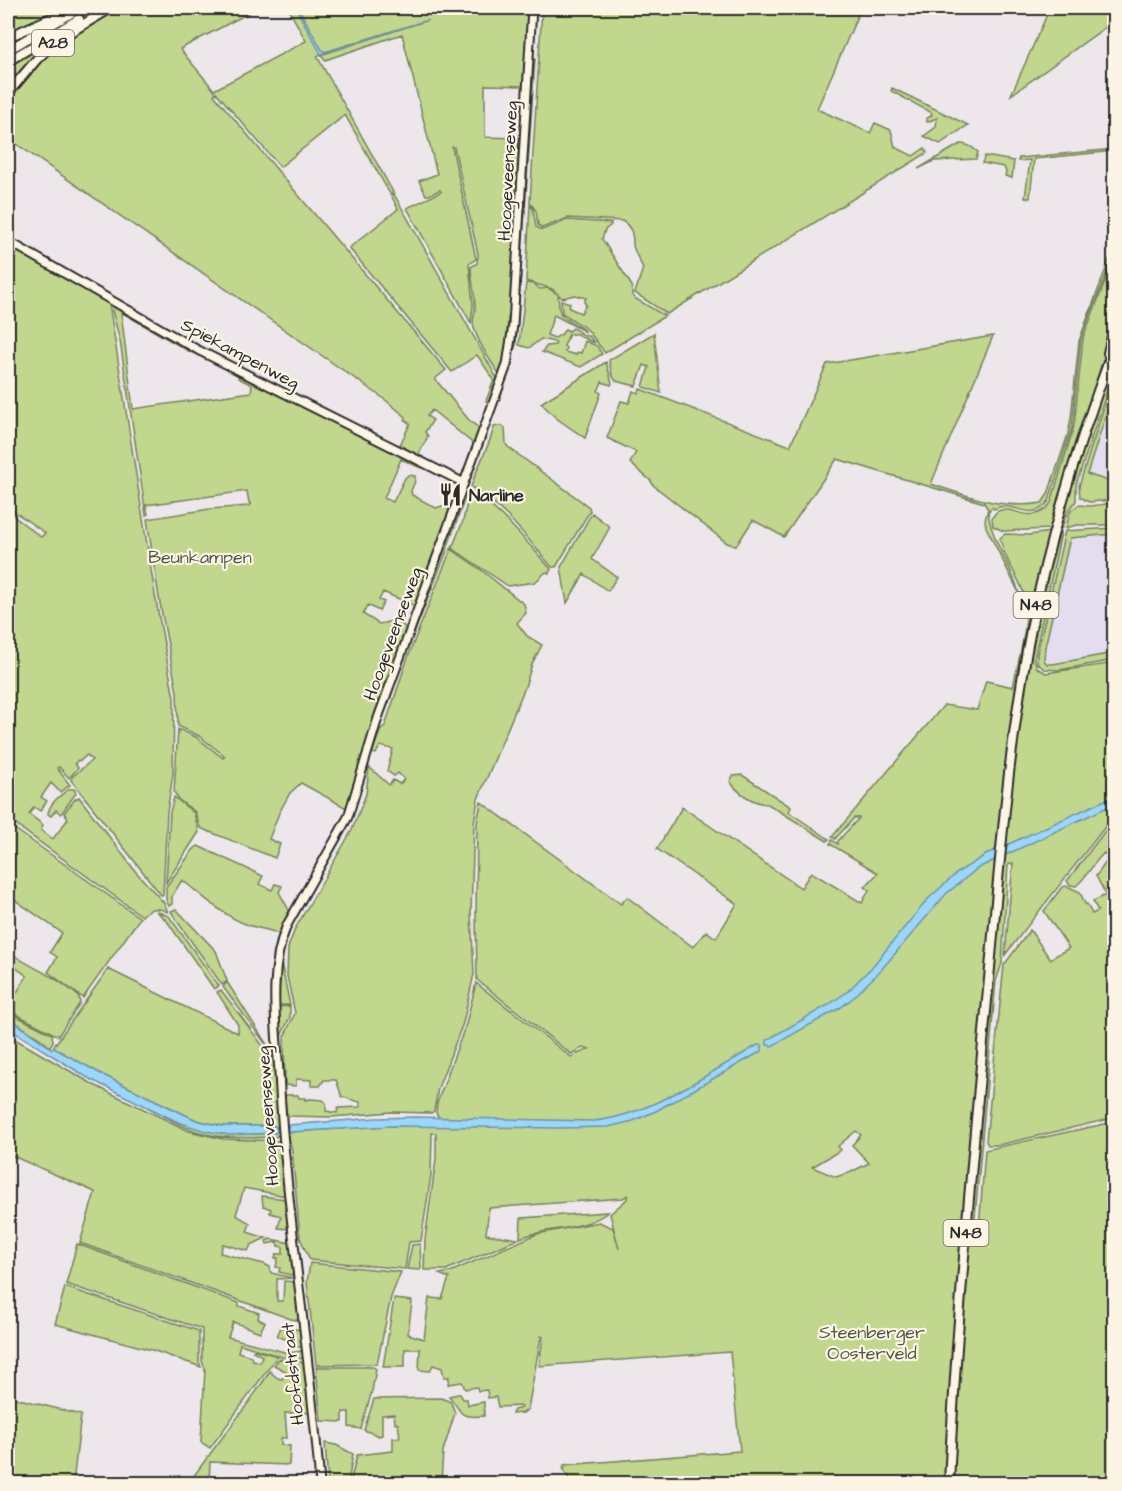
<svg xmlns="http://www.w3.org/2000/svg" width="1122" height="1491" viewBox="0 0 1122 1491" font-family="'Architects Daughter',sans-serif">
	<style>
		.built { fill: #e3ddef }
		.green { fill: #c0d78d; stroke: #76815c; stroke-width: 1.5; fill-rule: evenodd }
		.water { fill: #9ad7fb; stroke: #6e92a8; stroke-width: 1.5 }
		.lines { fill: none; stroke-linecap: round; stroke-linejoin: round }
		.major-casing { stroke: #2b2b2b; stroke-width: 11 }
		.highway-casing { stroke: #2b2b2b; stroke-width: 12 }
		.major { stroke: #fcf5e5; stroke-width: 7 }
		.highway { stroke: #fcf5e5; stroke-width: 8 }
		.labels { text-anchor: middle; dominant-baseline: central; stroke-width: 4.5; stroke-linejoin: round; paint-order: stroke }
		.shield { fill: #fcf5e5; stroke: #6a6863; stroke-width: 1.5 }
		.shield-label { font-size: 16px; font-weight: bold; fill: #2b2b2b }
		.street-label { font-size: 18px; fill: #2b2b2b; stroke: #fcf5e5 }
		.poi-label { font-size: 18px; font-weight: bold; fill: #2b2b2b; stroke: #fcf5e5; text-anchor: start }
		.park-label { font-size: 18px; fill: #505644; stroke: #fcf5e5 }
	</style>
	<rect width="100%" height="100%" fill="#ede7eb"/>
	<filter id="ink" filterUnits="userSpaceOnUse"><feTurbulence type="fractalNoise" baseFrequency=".0167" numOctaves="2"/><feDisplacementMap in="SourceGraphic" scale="12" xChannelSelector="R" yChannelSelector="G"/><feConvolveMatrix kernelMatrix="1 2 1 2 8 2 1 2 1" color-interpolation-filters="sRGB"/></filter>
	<g filter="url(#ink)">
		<path class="built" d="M1114,390V483L1087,475Z
			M1114,534V653L1047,664L1044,660L1045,647L1070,538Z"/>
		<path class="green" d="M8,8H64L8,34Z
			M117,8H258L180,49L214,90L306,41L288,8H296L321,53L324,54L428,20L325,52L322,50L298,8H529L524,86L485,85V137L519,138L512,312L508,318L506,347L500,375C490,361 479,343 474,328C471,321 476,312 475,305C475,292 471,279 471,267L477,263L478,254L454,147H452L476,259L469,264L473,305L471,323L407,208L441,192L440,190L429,195H426L419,181L437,174L402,34L325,60L321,54L317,56L393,192L390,194L345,115L280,167L216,92L214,95L446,370L435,379L469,420L481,430L475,445L432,410L427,416L433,420L425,432L428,436L418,456L399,447L410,424L405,420L406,417L383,398L8,138V97L53,46L86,24Z
			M542,8H587L594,11L595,8H861L817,109L870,133L875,123L891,130L895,147L913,156L925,148L927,153L667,314L635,293L643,268C640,261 634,252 633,245C633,235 632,227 622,221L568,218L542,228L538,225L536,211L530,202Z
			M1050,8H1114V21L1011,95Z
			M62,33L8,91V65Z
			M530,59H535L516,345L512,354Z
			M892,88L968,125L940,144L924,136L936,127L937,118L927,122L926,119L931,116L932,113L891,91Z
			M960,144C968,144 972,147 978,152L976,159L934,161L918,169Z
			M1114,149V151L1034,159L1030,198H1025L1030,160L1018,161L1019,158Z
			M985,156L1014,161L1012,178L1005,176L1006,172L1004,167L982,163Z
			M394,194L498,380L489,403L486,401L494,380L477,355L452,372L349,248L398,209L391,195Z
			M530,204L533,209L536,227L542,230L568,220L611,223V225L605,230L602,239L632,286V295L636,299L665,316L605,353L587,329L562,313L561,300L570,303L569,308L581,313L586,305L584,302L586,298L575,295L562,298L552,289L526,281Z
			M8,245L109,303L155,595L174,698L173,774L167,812L163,895H161L71,780L72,777L92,760L87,755L80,761L78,760L75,763L78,768L69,778L59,767L57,768L70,785L60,792L51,783L41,797L47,801L40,811L34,807L29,814L43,825L41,830L53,839L68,819L64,813L75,799L79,797L136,872L164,903L168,912C157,907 150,907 142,916L8,819V512L41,537L45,533L8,507Z
			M1114,247V255L1081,338L1072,427L1049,501C1031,525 1014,499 994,509L992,507L988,512C993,550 1023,577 1022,617L1018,591L986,527L985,520L988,509L984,503L837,459L784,537L753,520L736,546L727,543L653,485L651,481L630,463L636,452L607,438L621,401L629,403L633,391L639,393L640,389L790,446L827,364L993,336L931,484C966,496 1005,510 1042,503L1048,494L1068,434L1071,418L1079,341Z
			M1114,259V324L1051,528L1031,618L1018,686L1024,685C1045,569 1074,462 1114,351V370L1076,485V501L1068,511L1062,528H1058L1059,531H1061L1060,538L1034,659L1037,668L1046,673L1114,663V817L1111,819L1005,955L1013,863L1008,865L1002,963L996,981L974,1228L979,1229L985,1150L1114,1122V1483H571L563,1468H565L564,1465L740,1451L730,1352L539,1366L543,1337L541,1336L528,1409L523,1413L512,1414L514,1410L522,1408V1406L498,1407L496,1397L488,1398L487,1390L478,1391L477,1387L465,1389L462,1382L448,1384L449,1377H444L442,1368L433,1365L430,1371L419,1370L420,1349H405V1367H383L394,1299L412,1301L408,1334L424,1339L429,1298L442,1299L449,1278L439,1274L450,1272L537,1234L599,1222L613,1228L619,1249L610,1214L627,1199L628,1195L623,1198L489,1208L486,1234L518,1239L446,1270H424L425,1239L436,1159V1133H432L431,1175L421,1241L409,1242L405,1269L310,1260L300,1238L292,1150L289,1138H287L286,1130H289L290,1132L383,1126H445L436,1113L437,1103L466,1024L476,983L571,1057L589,1049L582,1048L571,1054L477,980L476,916L477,823L481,802L621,904L627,897L693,947L706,931L716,938L737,904L657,849L682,807L801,888L811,872L862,903L869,890L865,887L878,873L830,844L832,840L838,844V841L859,818H854L835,839L832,837L944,705L977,710L986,681L1013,687C1018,661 1031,619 1024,594C1018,575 1003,558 1000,538L1005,534L1029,535L1050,532V529L1003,531L993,526L992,518C1004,494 1030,532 1051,503L1074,426L1083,338ZM1002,867L969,1226L964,1224L997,870ZM856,1131L861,1135L852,1145L869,1163L851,1172L836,1177L812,1167L841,1150L838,1146Z
			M526,283L534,284L540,289L548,288L558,294C559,300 558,309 561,314C565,321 580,325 586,332L554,315L547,335L555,338L562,334L565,329L569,331L573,328L585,336H589L595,343L581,337L578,334H569L564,346L566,348L565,352L576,355L577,352L581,353L585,341L597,346L602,354L581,367L542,352L547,346L555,345L556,343L554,342L541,339L529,348L519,345Z
			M115,304L201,354L198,355L190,352L121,312L133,409L251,392L252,385L238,378L239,374L424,465L421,468L401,459L384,498L393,502L405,478L408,475L415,476V481L411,491L412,495L436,508L442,506L451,509L415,606L383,592L379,600L384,602L379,611L368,605L363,614L379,624L397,620L408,630L348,809L301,783L290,793L279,813L269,839L280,844L275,858L200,828L195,812L179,800L174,792L178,729L196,737L223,758L225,756L199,736L178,726L177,692L159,598L147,519L210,509L249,506L251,504L249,503L247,491L146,505L148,514L146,515L120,341L112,310Z
			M654,333L661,393L643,387L649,367L644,365L636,386L616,381L612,375L609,360Z
			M606,362L612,383L611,385L602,382L598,391L601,393L585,438L556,418L541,403Z
			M1114,375V390L1087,474L1114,483V500L1089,502L1080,497L1079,486Z
			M501,425L505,428L506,444L508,447L589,507L590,511L556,567H552C527,538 504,507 471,487C477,466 489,448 494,427Z
			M464,488L468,489L448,546L444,543Z
			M470,489C504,514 524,539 551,569L549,573L546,572L535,582L508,586L452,548L463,521Z
			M1114,503V525H1077L1066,528L1070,512L1078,505L1090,506Z
			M592,513L610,527L592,559L617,577L608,591L584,574L567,603L561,567Z
			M1114,528L1113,534L1070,538L1045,647L1044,660L1047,664H1053L1114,653V660L1059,670L1044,669L1037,663V654L1065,531Z
			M442,547L448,548L415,631L413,630Z
			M451,549L480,569L524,604L526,613L517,623L527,636L542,645L532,664L525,687L478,799L474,823L471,913L474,974L463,1023L438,1088L434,1111L431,1113L391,1112L332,1117L289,1116L286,1112L285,1095H298L299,1098H305V1100L310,1099L323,1100L326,1103V1111L337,1113L338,1108L360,1107V1102L342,1097L336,1080H324L320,1086H311V1080L296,1079V1086L285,1085L284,1037L295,1013L287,976L288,948L295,929L352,830L366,794L369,767L389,785L393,780L400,784L404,779L398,773L394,776L387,771L393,749L380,746L376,754L372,753L381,729L385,726L409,654Z
			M742,775L791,807L789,812L829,839L827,841L768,804C755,804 737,793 730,781L733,776Z
			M69,789H74L76,793L61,814L56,810L51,816L48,814C49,803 60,796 69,789Z
			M174,797L194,813L199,832L166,883L170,812Z
			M1114,819V1118L998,1145H988L986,1141L1004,965L1030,930L1050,959L1069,948L1044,911L1062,887L1067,886L1080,892L1085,904H1087L1092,914L1098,911L1093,901L1106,895L1096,876L1109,858L1104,853C1093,863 1087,877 1076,886L1070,885L1067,881Z
			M8,824L140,918L83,998L48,972L57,957L50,952L62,933L8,895Z
			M198,846L263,876L259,884L272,890L275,884L282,886L279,892L290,912L279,934C269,929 259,929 248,925C223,916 203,896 182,880L172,896V904L169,906L166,900V887L193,850Z
			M176,909L216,951L227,981L222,985L177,921L171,911Z
			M156,911L169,916L219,986L214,989L167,921Z
			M8,951C30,968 58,976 79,997L80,1003L58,1036L8,1010V1007L27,976L8,962Z
			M278,966L282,967L290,1005H278Z
			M108,969L238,1033V1025L217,992L221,990L275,1062L279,1135L275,1137C247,1138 216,1140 190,1129C174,1123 159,1113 144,1105C194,1130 219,1137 275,1133L278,1129L275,1126H222L196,1120L103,1075L54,1048L52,1049Z
			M227,982L271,1051L223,987Z
			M290,1006V1017L280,1038L278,1007Z
			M8,1012L52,1034L53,1041L50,1047L42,1040L8,1017Z
			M8,1035L94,1085L189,1131L223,1139L279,1141L286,1196L244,1188L236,1215L250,1223L247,1232L266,1238L251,1245L248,1251L223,1244L220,1253L264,1264L270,1267L271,1273L293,1278L277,1279V1301H283L284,1281L295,1282L300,1321L291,1319L80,1243L95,1192L8,1154Z
			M262,1196L286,1199L289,1229L278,1228L281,1216L270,1213L271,1209L263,1206Z
			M608,1212C584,1231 547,1227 520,1238L521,1218Z
			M270,1239L291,1243L295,1276L279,1272L280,1268L276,1267L278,1258H275L276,1254H283V1247L278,1246L277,1242L267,1244L266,1241Z
			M77,1244L239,1303V1306L259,1313L258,1319L265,1322L260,1332L233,1322L228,1337L288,1353L301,1351L304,1353V1356L300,1359L282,1357L240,1344L238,1352L251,1356L252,1360L260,1362L262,1356L253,1351L255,1350L274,1355L277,1357L210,1448L201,1442L205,1369L202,1361V1329L66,1284Z
			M420,1244L421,1268L420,1270L407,1269L412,1245Z
			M310,1263L401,1272L391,1297L377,1364L316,1365L307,1282Z
			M65,1287L199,1331V1362L201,1367L152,1350L55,1324Z
			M281,1327L301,1330L303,1348L291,1345V1341L277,1336Z
			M279,1359L301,1362L304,1365L310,1413H285L287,1438H281V1445L290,1446L289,1465L210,1462L209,1483H189C215,1445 245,1411 270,1371C274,1375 275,1378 282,1379L287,1372L274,1365Z
			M316,1367H373L376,1369L372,1391L361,1429L349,1427V1412H343V1422L321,1421Z
			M458,1394H460L463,1399H467L468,1405L484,1402V1416C457,1418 464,1414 449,1396Z
			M8,1396L81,1415L73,1483H38L11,1476L17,1453L9,1450L10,1447L8,1446Z
			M441,1398L451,1402L455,1413L443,1451L441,1483H350L357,1455L393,1451V1438L400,1437L398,1424L395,1423L394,1414L382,1415V1435L379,1436L364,1430L374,1399Z
			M325,1443L336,1445L353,1454L348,1483H328Z"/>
		<path class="water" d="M296,8H298L322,50L325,52L428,20L321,54Z
			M1114,796V804L978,868L946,894L881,970L854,997L840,1008L772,1046L767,1045V1040L828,1005L847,992L871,968L928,899L958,872L989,853Z
			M8,1017L52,1049L54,1048L103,1075L196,1120L222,1126H275L278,1130L275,1133L230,1135L205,1131L178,1122L88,1078L8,1028Z
			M758,1045H762V1051L656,1111L633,1121L608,1127L561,1128L391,1126L289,1132V1130H286L289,1125L376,1118L415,1117L593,1121C650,1116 708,1073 758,1045Z"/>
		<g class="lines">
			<defs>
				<path id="major" d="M8,241L198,350L464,483
					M320,1484C309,1346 286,1210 279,1073C276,1024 268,970 287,925L348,817L378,718L507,365L513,325L532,8"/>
				<path id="highway" d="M8,37L56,16
					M8,50L80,8
					M8,61L79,19
					M8,93L37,59L57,40L111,8
					M1108,353L1114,329
					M949,1484C956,1329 971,1175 985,1021C998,889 1006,755 1032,624C1051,530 1080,438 1114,347"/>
			</defs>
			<use href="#major" class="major-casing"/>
			<use href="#highway" class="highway-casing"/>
			<use href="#major" class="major"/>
			<use href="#highway" class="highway"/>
		</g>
	</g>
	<defs>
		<symbol id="restaurant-bare" viewBox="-9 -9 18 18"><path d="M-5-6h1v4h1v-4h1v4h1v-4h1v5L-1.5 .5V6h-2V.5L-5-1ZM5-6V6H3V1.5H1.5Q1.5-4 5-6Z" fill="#2b2b2b" stroke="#fcf5e5" stroke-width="2.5" paint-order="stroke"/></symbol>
	</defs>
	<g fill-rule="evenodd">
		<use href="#restaurant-bare" x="434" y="478" width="33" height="33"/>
	</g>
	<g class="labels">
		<g class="shield">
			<rect x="32" y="30" width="42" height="26" rx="4.5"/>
			<rect x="1013.5" y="592" width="45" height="26" rx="4.5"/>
			<rect x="943.5" y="1220" width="45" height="26" rx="4.5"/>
		</g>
		<g class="shield-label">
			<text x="53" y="43">A28</text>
			<text x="1036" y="605">N48</text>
			<text x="966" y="1233">N48</text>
		</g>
		<g class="street-label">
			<text transform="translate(508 171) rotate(-87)">Hoogeveenseweg</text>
			<text transform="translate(240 354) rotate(28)">Spiekampenweg</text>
			<text transform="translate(393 634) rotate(-70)">Hoogeveenseweg</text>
			<text transform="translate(268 1116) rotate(-94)">Hoogeveenseweg</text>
			<text transform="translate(293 1374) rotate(-96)">Hoofdstraat</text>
		</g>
		<g class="poi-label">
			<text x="469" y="495">Narline</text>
		</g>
		<g class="park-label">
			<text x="200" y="557">Beunkampen</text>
			<text x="872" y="1332">Steenberger<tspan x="872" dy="21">Oosterveld</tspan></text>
		</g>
	</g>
	<rect width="1122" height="1491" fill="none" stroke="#fcf5e5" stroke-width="30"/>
	<rect x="15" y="15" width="1092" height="1461" fill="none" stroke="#2b2b2b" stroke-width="2" filter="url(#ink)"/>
</svg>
